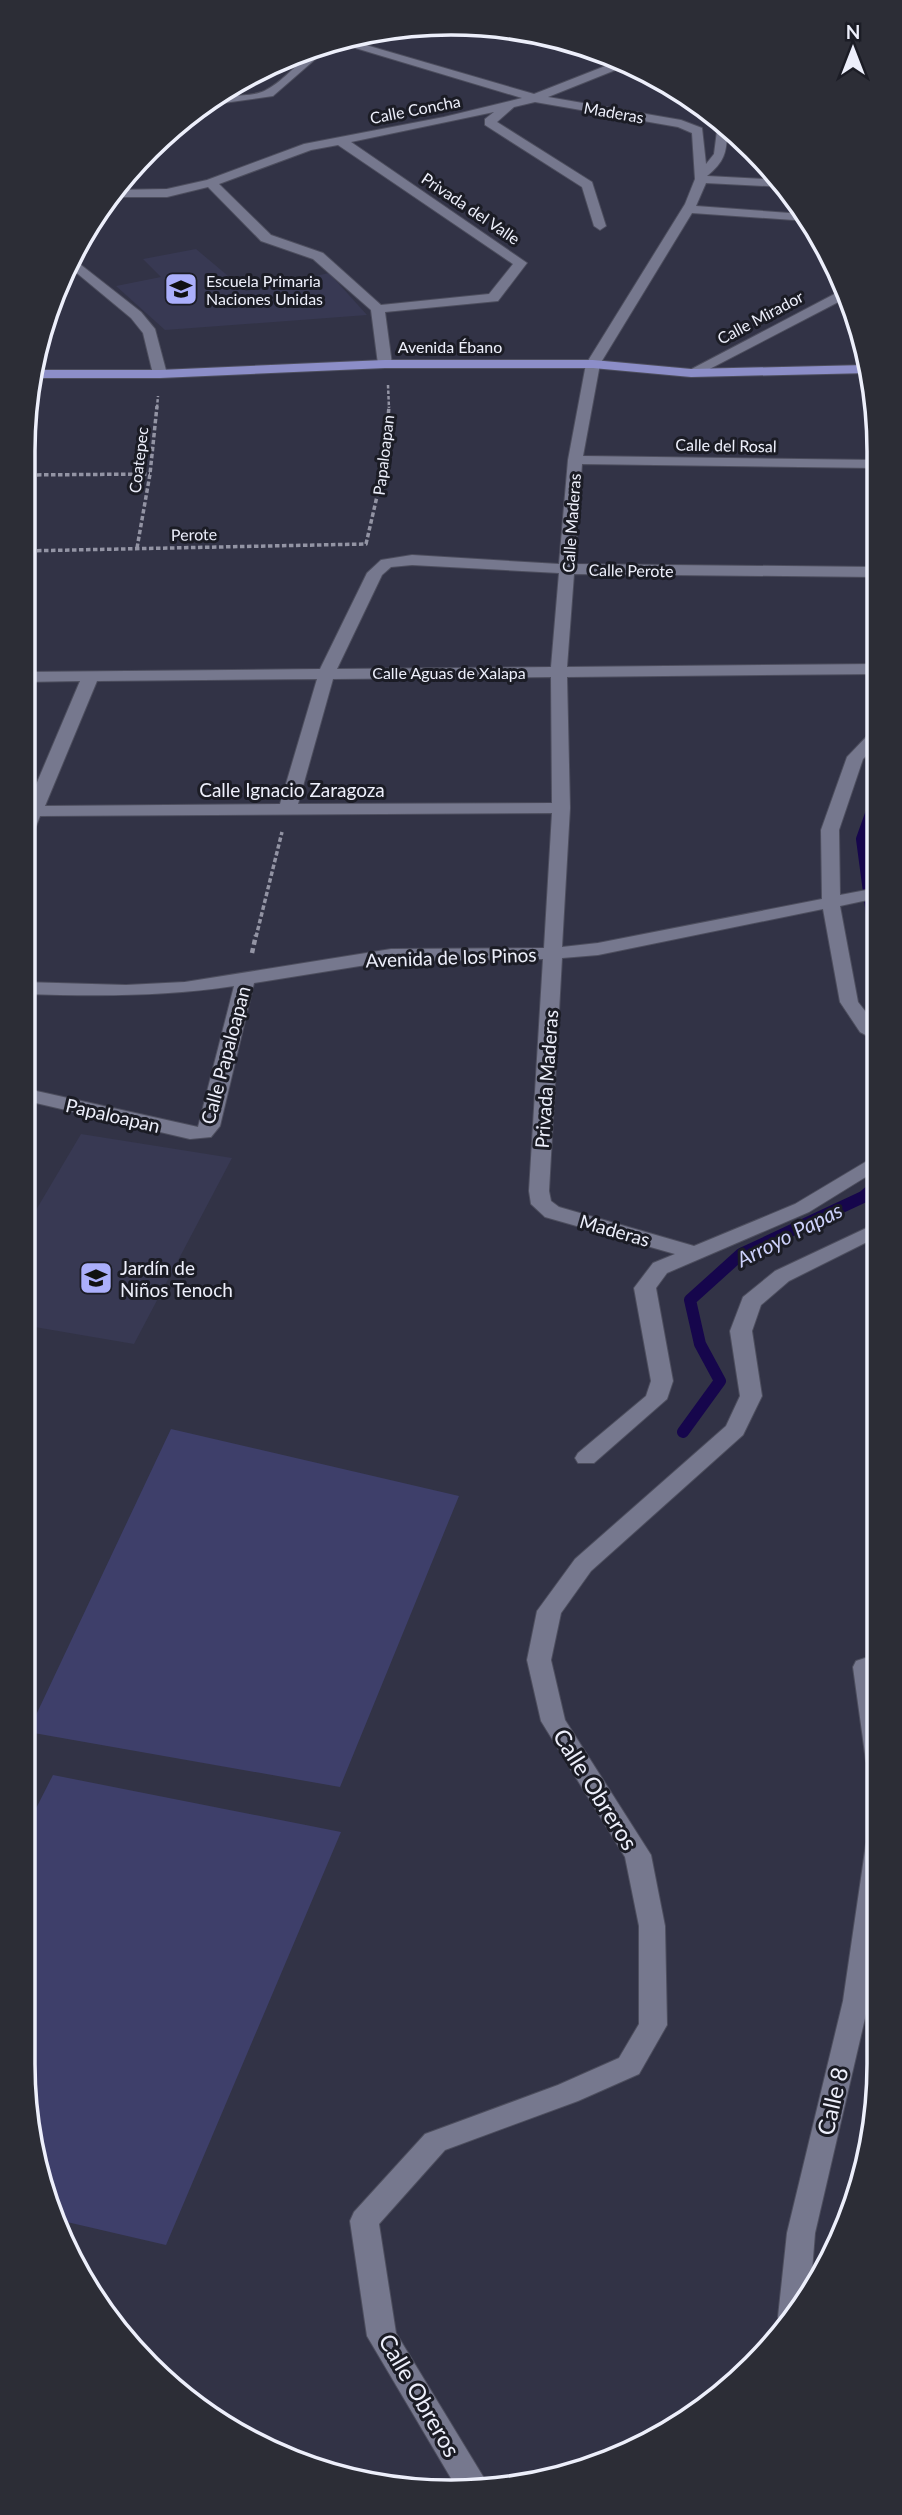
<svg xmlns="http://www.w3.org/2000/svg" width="902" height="2515" viewBox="0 0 902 2515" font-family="Lato,sans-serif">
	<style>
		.built { fill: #383953 }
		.green { fill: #3e3f6a }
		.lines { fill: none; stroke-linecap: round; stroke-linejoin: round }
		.stream-far1 { stroke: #16064c; stroke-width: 10 }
		.stream { stroke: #16064c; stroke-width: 12 }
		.minor-casing { stroke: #4d4e5e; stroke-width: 2 }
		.major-casing { stroke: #4d4e5e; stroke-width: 2 }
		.path-far2 { stroke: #9394a4; stroke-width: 2.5; stroke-dasharray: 3.5 2; stroke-linecap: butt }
		.path-far1 { stroke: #9394a4; stroke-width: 3.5; stroke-dasharray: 4.5 2.5; stroke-linecap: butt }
		.path { stroke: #9394a4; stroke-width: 4.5; stroke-dasharray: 5 3.5; stroke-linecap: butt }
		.minor { fill: #76788e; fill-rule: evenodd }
		.major { fill: #8c8ec8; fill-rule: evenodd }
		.labels { text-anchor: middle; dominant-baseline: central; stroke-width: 6; stroke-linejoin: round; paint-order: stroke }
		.far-street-label { font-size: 16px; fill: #edeffb; stroke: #1b1c25 }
		.far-poi-label { font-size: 16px; fill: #edeffb; stroke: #1b1c25; text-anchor: start }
		.street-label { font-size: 19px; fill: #edeffb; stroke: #1b1c25 }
		.poi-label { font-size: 19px; fill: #edeffb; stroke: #1b1c25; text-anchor: start }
		.water-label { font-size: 21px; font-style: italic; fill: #cdd1fb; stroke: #1b1c25 }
		.near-street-label { font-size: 23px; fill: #edeffb; stroke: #1b1c25 }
		.rim { fill: none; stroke: #edeffb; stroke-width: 3.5 }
	</style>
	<rect width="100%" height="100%" fill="#323346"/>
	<path class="built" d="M196,249L246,291L329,273L367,315L165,330L116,286L161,277L143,259Z
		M81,1134L232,1158L134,1344L23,1325V1232Z"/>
	<path class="green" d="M171,1429L459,1496L340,1787L28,1732Z
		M53,1775L341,1832L166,2245L54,2219L23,2064V1834Z"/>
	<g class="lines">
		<path class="stream-far1" d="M874,937L861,839L876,797"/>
		<path class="stream" d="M874,935L877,960
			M683,1432L720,1381L700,1344L690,1300L741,1254L863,1197L877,1185"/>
		<defs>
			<path id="minor" d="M352,41L534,94L618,61L628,65L548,97L681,120L702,128L706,164L714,154L718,123L727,131C727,153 724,162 707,176L781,180L785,187L706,183L696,206L803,214L808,221L692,213L600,364L583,456L876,460V468L582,464L575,564L876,567V577L574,574L567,667L876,664V674L567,677L570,808L562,947L598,943L822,899L821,830L847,757L870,733L876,732V746L863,759L839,830L840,895L877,888V898L840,906L858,1002L877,1026V1041L860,1032L840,1002L823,909L598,955L562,958L549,1191L551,1201L559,1207L694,1246L795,1204L877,1155V1170L809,1212L667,1273L656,1288L673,1381L667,1399L594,1463H578L575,1458L578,1453L646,1396L651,1381L634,1288L653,1263L675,1254L545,1217L531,1204L529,1191L543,959L391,961L254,983L220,1126L211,1137L190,1139L23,1100V1088L198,1127L234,986C163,997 95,996 23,994V982L126,985L185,982L391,949L544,948L552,813L40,816L32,837L23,842V806H27L80,681L23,682V672L320,669L367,573L381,560L412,555L559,564L568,460L586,364L685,204L695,179L692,133L678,127L535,102L514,107L497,122L592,182L606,226L600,230L594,226L582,187L485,125V119L494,112L351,142L527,263L498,301L385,312L392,364L385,368L378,364L371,310L313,259L261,241L208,187L167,197H108L111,190L167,189L207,180L304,144L444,117L522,98L342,44ZM338,145L513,264L489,294L381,305L323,253L271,235L219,184L311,150ZM412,565L559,573L551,667L337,669L382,575L391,567ZM551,677L552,803L298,804L333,679ZM317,679L280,804L45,806L97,681Z
				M319,52V56L273,96L209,105C225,90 248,100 266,90C286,80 297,60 319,52Z
				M76,261L141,312L155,329L167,374L165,377L153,374L143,333L131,318L72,269Z
				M844,289L846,298L696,376L684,373Z
				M877,1223V1237L789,1281L761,1305L752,1331L762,1396L743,1435L591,1571L561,1613L551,1660L565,1720L651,1855L665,1926L667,2025L639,2074L578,2101L445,2150L379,2224L396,2333L487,2483L455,2485L367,2336L350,2221L354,2212L425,2134L558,2085L619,2058L639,2024V1926L625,1857L541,1721L527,1660L537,1611L575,1559L726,1426L740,1396L730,1331L743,1297L775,1271Z
				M865,1658L874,1661L878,1675L879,1770L870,1768L866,1761L853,1667L856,1661Z
				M879,1834V1934L869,2001L815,2233L810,2296L783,2326L778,2317L787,2233L843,2001L866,1844L870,1837Z"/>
			<path id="major" d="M385,360H593L691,369L866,365L869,373L691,377L593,368H385L160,378H32L33,370H160Z"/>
		</defs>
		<use href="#minor" class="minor-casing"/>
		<use href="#major" class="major-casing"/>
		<path class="path-far2" d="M388,385L389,408
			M157,408L158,396"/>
		<path class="path-far1" d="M23,475L150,474
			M137,548L150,474L157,406
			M23,551L366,544L384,466L389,406
			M256,937L282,832"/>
		<path class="path" d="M252,953L256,935"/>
		<use href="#minor" class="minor"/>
		<use href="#major" class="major"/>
	</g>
	<defs>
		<symbol id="school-square" viewBox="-11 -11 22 22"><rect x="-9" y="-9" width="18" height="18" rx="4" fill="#abaffb" stroke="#1b1c25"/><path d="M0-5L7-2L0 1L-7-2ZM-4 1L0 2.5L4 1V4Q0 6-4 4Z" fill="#111"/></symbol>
	</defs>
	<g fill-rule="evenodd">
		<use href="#school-square" x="162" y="270" width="38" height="38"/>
		<use href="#school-square" x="77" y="1259" width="38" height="38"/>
	</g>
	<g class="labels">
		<g class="far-street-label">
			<text transform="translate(415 109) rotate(-11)">Calle Concha</text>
			<text transform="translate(614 112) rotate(10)">Maderas</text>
			<text transform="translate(471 208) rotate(34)">Privada del Valle</text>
			<text transform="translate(760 317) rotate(-28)">Calle Mirador</text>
			<text x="450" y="346">Avenida Ébano</text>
			<text transform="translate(726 445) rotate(1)">Calle del Rosal</text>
			<text transform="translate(383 455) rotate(-83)">Papaloapan</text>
			<text transform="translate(138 460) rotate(-83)">Coatepec</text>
			<text transform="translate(571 523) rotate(-86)">Calle Maderas</text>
			<text transform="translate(194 534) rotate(-1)">Perote</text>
			<text transform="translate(631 570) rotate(1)">Calle Perote</text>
			<text x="449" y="672">Calle Aguas de Xalapa</text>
		</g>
		<g class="far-poi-label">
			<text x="206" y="280">Escuela Primaria<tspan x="206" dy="18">Naciones Unidas</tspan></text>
		</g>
		<g class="street-label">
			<text x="292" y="789">Calle Ignacio Zaragoza</text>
			<text transform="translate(451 957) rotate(-2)">Avenida de los Pinos</text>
			<text transform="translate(225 1055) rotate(-75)">Calle Papaloapan</text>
			<text transform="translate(546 1079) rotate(-86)">Privada Maderas</text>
			<text transform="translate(113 1115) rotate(13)">Papaloapan</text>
			<text transform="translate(615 1230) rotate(16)">Maderas</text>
		</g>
		<g class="poi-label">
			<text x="120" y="1267">Jardín de<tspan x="120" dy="22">Niños Tenoch</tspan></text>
		</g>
		<g class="water-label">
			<text transform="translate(789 1234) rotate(-27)">Arroyo Papas</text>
		</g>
		<g class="near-street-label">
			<text transform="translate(596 1789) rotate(58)">Calle Obreros</text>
			<text transform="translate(832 2101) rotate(-77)">Calle 8</text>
			<text transform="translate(420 2395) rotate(60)">Calle Obreros</text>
		</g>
	</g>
	<path d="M0 0H902V2515H0ZM451 35H451A416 416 0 0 1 867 451V2064A416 416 0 0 1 451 2480H451A416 416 0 0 1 35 2064V451A416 416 0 0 1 451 35Z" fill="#2c2d36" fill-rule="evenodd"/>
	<path class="rim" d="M451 35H451A416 416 0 0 1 867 451V2064A416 416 0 0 1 451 2480H451A416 416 0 0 1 35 2064V451A416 416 0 0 1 451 35Z"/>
	<g transform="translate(853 49)" stroke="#1b1c25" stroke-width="5" paint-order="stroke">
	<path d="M0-5L12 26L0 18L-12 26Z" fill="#edeffb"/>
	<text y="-10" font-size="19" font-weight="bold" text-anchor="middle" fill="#edeffb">N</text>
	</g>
</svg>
